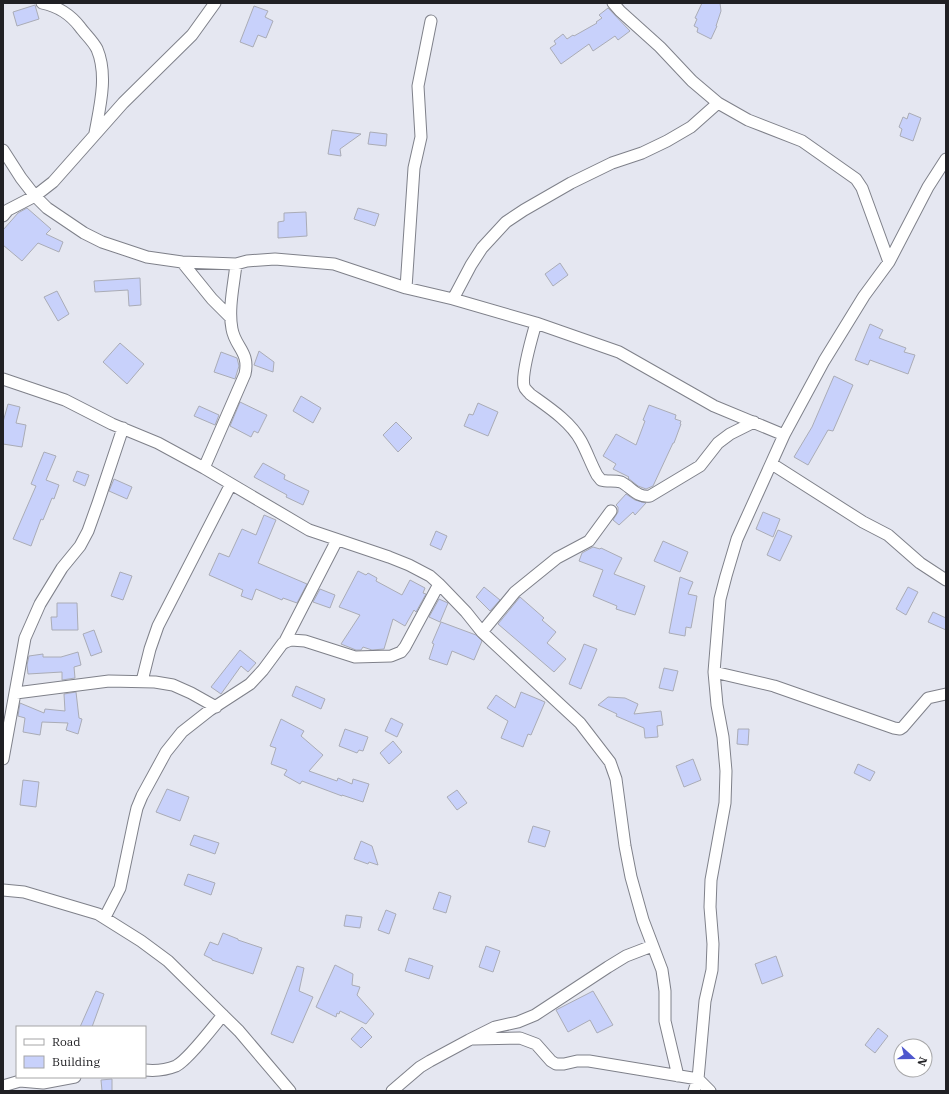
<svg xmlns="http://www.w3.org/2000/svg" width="949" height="1094" viewBox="0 0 949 1094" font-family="'IBM Plex Serif',serif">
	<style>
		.building { fill: #c8d1fb; stroke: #aaacb6 }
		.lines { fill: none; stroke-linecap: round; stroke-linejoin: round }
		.minor-casing { stroke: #7f818a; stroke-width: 13 }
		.minor { stroke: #fff; stroke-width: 11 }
	</style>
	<rect width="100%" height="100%" fill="#e5e7f1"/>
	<path class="building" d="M702,3H720L721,11L716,26H717L711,39L697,32L698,28L694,26L697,19L695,18Z
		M35,5L39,19L17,26L13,12Z
		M254,6L268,11L265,17L273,21L266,38L258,35L253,47L240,42Z
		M608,8L630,31L618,40L615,36L593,51L589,44L561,64L550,48L556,44L554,41L563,34L567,39L573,35L574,36L597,23L596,22L602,18L599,15Z
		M909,113L921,118L913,141L900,136L902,129L899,127L903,117L907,119Z
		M332,130L361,134L340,149L341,156L328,154Z
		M370,132L387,134L386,146L368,144Z
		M27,208L51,229L46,234L63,242L59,252L38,243L22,261L3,245V230L18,213Z
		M358,208L379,214L375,226L354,219Z
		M306,212L307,236L278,238V222L284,221V213Z
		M560,263L568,275L553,286L545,274Z
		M140,278L141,305L129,306L128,290L95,292L94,281Z
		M57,291L69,314L58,321L44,297Z
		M870,324L883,330L879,338L906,348L904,352L915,355L908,374L870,360L868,365L855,360Z
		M120,343L144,364L127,384L103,362Z
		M259,351L274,362L273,372L254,365Z
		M221,352L237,358L239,366L235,379L214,372Z
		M834,376L853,385L833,431L828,430L808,465L794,457L812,427Z
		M301,396L321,408L313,423L293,411Z
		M240,402L267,415L258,433L254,431L251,437L230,426Z
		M478,403L498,412L488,436L464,426L469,414L473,415Z
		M8,404L20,407L16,423L26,425L22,447L3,444V422Z
		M649,405L676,415L675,419L681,421L680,424H681L674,443H673L653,486L646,489L638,486L628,478L629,477L613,469L616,464L603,456L616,434L636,445L645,421L643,420Z
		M199,406L219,415L215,425L194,416Z
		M396,422L412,438L398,452L383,435Z
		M44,452L56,456L46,480L59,485L54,499L52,498L43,520L41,519L31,546L13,539L36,486L31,484Z
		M263,463L285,475L284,479L309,491L303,505L286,497L287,495L254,477Z
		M77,471L89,475L85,486L73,481Z
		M114,479L132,487L127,499L109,491Z
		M626,494L635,500L646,503L635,515L633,512L619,525L613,520L618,512V507L616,505Z
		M763,512L780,519L773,537L756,529Z
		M264,515L276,520L258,563L307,584L297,603L283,598L282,600L256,589L252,600L241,596L243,590L209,575L219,553L229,557L242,529L256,535Z
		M778,530L792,536L780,561L767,555Z
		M436,531L447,536L441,550L430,545Z
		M663,541L688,552L680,572L654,561Z
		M593,547L600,549L601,548L622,558L614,574L645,586L635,615L616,609L617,606L593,596L603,570L579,561L582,553Z
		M358,571L366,575L368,573L377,578L376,581L402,595L410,580L425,588L423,593L426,594L416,612L414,610L405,626L393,619L384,649L372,650L363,647L361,650H356L341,644L360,615L339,607Z
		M120,572L132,576L123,600L111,596Z
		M680,577L693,582L688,594L697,596L691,628L686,627L685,636L669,633Z
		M484,587L500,600L490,611L476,597Z
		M908,587L918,592L906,615L896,609Z
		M320,589L335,595L330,608L313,602Z
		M520,597L544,618L542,620L556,632L547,643L566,659L554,672L498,624Z
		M439,599L448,603L440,622L429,617Z
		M57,603H77L78,630H52L51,617H57Z
		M933,612L946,618V630L928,622Z
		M441,622L476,635L482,641L474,660L452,651L447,665L429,659L434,644L432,643Z
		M94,630L102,652L91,656L83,634Z
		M584,644L597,649L581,689L569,684Z
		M240,650L256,663L248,672L241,666L221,694L211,687Z
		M78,652L81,665L74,667L75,678L62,680V672L28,674L27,665L29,656L43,654V657H61Z
		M664,668L678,671L673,691L659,688Z
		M296,686L325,699L321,709L292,696Z
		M76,692L79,718L82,719L78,734L66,730L68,723L42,722L40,735L23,732L25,718L18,716L20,703L44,713L45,709L65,711L64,694Z
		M521,692L545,702L531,735L528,734L523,747L501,738L508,721L487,708L496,695L515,708Z
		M608,697L625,698L638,704L634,714L661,711L663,725L657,726L658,737L645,738L644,728L616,716L617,714L598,705Z
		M391,718L403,724L397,737L385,731Z
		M281,719L304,731L301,736L323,755L309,771L337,781L338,778L352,784L353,779L369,784L363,802L342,795V796L302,781L300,784L284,775L287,770L271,764L276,748L270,746Z
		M345,729L368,737L363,751L359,750L357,753L339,746Z
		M738,729H749L748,745L737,744Z
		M393,741L402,752L389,764L380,753Z
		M693,759L701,780L684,787L676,766Z
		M858,764L875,772L870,781L854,773Z
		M23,780L39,782L36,807L20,805Z
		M167,789L189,797L180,821L156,812Z
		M457,790L467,803L457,810L447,797Z
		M533,826L550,831L545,847L528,842Z
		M194,835L219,843L215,854L190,845Z
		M361,841L372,846L378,865L369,862L368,864L354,859Z
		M188,874L215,883L211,895L184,885Z
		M439,892L451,896L446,913L433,909Z
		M386,910L396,914L389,934L378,930Z
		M346,915L362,917L360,928L344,926Z
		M223,933L238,939V940L262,948L253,974L212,960V959L204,955L210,942L218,945Z
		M486,946L500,951L493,972L479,967Z
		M776,956L783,976L762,984L755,964Z
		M409,958L433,966L429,979L405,971Z
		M335,965L353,974L352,985L360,987L357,995L374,1014L366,1024L340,1011L339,1014L337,1013L336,1017L316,1007Z
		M297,966L304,968L299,991L313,997L293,1043L271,1034Z
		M96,991L104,994L92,1027H80Z
		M593,991L613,1025L597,1033L590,1020L568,1032L556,1010Z
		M362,1027L372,1037L361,1048L351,1039Z
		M878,1028L888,1036L875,1053L865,1045Z
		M112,1079V1091H102L101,1080Z"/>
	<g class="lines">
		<defs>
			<path id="minor" d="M42,3C57,6 71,15 80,27C85,34 93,41 97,49C108,75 100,106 95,133
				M613,3L620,11L660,47L692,81L718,103L748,120L802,141L856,179L862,188L889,262
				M3,150L21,178L35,196L47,208L84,233L102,242L147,257L182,262L236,264L247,261L275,259L334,264L406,288L453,299L536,323L619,352L714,406L784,435
				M3,216L8,210L35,196L53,182L123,103L192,35L215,3
				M182,262L212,299L230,317
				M406,288L414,168L421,137L418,86L431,21
				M453,299L471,265L482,248L506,222L524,210L571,183L612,163L642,153L667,141L691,127L718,103
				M536,323C532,337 521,374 524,386C525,390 528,391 530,394C548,407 570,421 581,441C587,452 591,464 597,475L601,480C607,482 614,480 621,482C631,487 637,498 650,496L700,466L718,443L730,434L754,422
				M3,379L65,400L112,424L158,443L204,468L309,530L389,557L409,565L430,576L439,584L466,612L482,632L580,723L610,762L616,779L625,846L631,877L643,920L662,970L665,991V1021L678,1076
				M772,464L863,522L888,535L920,563L946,580
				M204,468L245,374C250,352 235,347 232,329C228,309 234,284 236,264
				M482,632L515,592L557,558L589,541L611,511
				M284,643L337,540
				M714,672L774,686L894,728L900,729L903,727L928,698L946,694
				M142,681L150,649L158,626L231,484
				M16,693L109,681L155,682L173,685L191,693L216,707
				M3,759L25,638L40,604L62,568L80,546L88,531L98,503L123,428
				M3,890L24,892L98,914L141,941L168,961L239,1031L290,1091
				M105,917L120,888L134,821L137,808L142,796L166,752L182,732L210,710L250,684L263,670L283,643L291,640L305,641L355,657L391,656L401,652L405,647L439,584
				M474,1039L520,1038L536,1044L551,1061L556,1064H564L577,1061H589L698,1079L710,1091
				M145,1070C155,1071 166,1070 176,1066C188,1060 213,1027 223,1015
				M3,1086L20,1081L43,1083L75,1077
				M392,1091L420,1067L430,1061L469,1040L495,1027L518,1022L535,1015L608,967L626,956L652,946
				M694,1091L698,1079L705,1001L712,970L713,944L710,907L711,880L725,803L726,771L723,737L717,705L714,672L720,599L726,576L737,539L784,435L824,361L864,296L889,262L928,187L946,159"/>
		</defs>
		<use href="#minor" class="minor-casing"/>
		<use href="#minor" class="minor"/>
	</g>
	<rect width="949" height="1094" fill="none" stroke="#202024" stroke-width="8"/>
	<rect x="16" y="1026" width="130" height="52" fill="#ffffff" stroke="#a6a6a7"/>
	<rect x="24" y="1039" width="20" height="6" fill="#ffffff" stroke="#a6a6a7"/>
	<text x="52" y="1046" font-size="12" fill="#202024">Road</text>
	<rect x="24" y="1056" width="20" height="12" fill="#c8d1fb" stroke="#a6a6a7"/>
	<text x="52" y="1066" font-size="12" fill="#202024">Building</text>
	<g transform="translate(913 1058) rotate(111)"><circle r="19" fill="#ffffff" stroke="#a6a6a7"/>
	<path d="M0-3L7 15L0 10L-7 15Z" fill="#4e57cd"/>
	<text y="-6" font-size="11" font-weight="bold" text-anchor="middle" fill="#202024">N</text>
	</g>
</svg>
